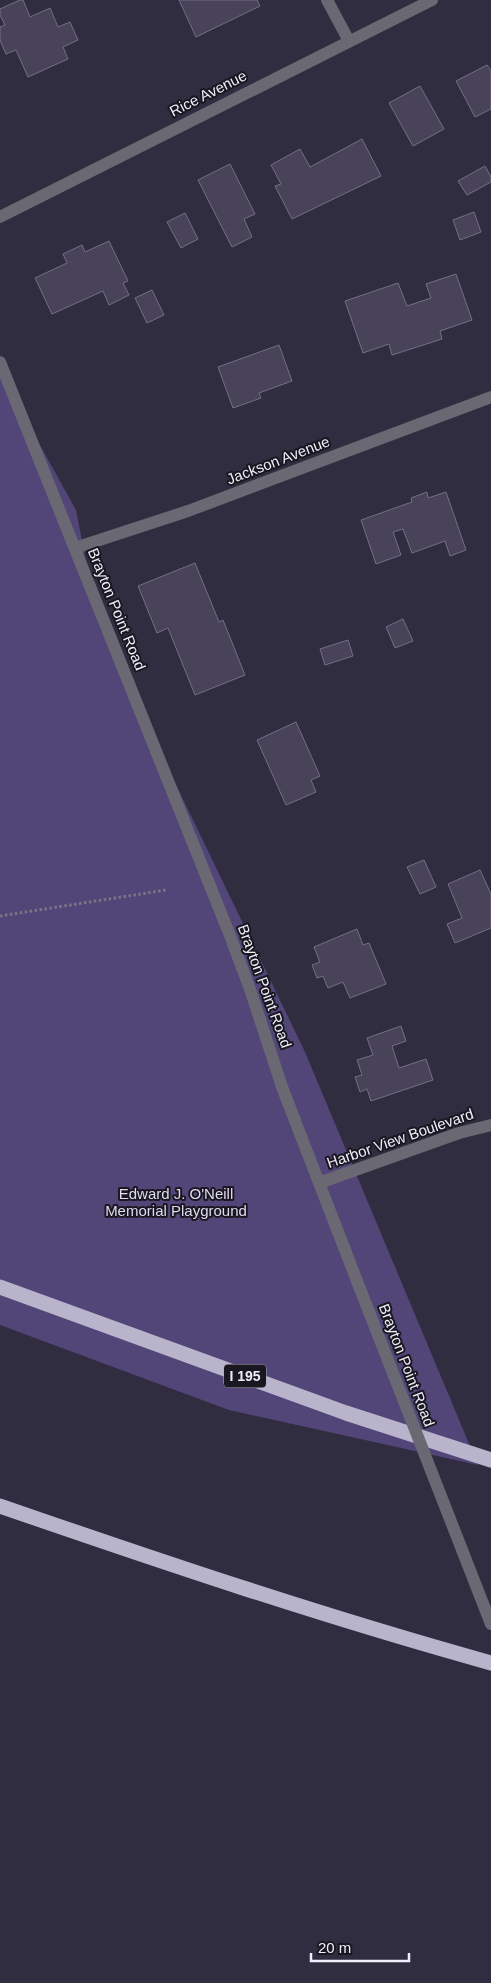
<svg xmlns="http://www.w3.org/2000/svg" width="491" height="1983" viewBox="0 0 491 1983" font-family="Arial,sans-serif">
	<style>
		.green { fill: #524577 }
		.building { fill: #484358; stroke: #736f85 }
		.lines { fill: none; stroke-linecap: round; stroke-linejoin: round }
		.path { stroke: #787586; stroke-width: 3; stroke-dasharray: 2.5 2.5; stroke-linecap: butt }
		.minor { stroke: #6a6872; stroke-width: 12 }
		.highway { stroke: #b8b4cc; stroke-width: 15 }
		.minor-bridge { stroke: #6a6872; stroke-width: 12 }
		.labels { text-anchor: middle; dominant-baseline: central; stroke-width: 4; stroke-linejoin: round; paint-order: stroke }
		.shield { fill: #191720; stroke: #afadb9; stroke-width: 1 }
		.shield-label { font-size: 14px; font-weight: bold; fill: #efedfa }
		.street-label { font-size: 15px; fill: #efedfa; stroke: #191720 }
		.park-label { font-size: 15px; fill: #dfdaf1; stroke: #191720 }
	</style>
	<rect width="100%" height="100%" fill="#312d40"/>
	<path class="green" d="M0,373L76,510L98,623L305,1052L478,1465L229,1410L0,1325Z"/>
	<path class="building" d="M20,0H23L30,17L50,8L58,27L70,22L78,40L63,47L68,59L28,77L16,50L6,54L0,40V27L5,25L0,15V9Z
		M179,0H257L260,6L196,37Z
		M487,65L491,71V109L475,117L456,81Z
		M420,86L444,129L413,146L389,103Z
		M362,139L381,176L292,219L275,186L281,184L271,165L300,149L310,167Z
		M230,164L255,214L244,219L252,237L232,247L198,180Z
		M485,166L491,177V182L467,195L458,181Z
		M474,212L481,232L460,240L453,220Z
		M185,213L198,239L181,248L167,222Z
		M109,241L128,281L123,283L129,295L109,305L103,291L52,314L35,278L67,263L63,254L82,245L85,252Z
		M456,274L472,320L440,331L442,339L392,355L389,344L363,353L345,301L398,283L407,306L431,298L426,284Z
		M152,290L164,315L147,323L135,298Z
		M279,345L292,381L259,393L261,398L233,408L218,367Z
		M427,492L428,498L446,492L466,550L450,556L445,541L412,553L403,529L393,532L401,555L376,564L361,520L412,502L411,498Z
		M195,563L219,622L223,620L245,675L195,695L168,628L157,633L138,586Z
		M403,619L413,641L395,648L386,627Z
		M348,640L353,656L325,665L320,649Z
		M296,722L320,776L311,780L316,792L286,805L257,740Z
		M424,860L436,887L420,894L407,867Z
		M480,870L491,894V928L455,943L447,924L462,918L448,884Z
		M357,929L363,945L369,943L386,984L350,998L343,982L328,988L323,976L317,978L312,965L320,962L314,947Z
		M401,1026L406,1041L392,1046L399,1068L426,1059L433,1080L371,1101L367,1089L360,1092L355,1077L362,1075L357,1060L373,1055L367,1038Z"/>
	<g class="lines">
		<path class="path" d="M0,916L166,890"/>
		<path class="minor" d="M327,0L349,41
			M0,217L432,0
			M0,362L229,933L251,992L282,1087L357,1281
			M75,548L188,511L491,397
			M319,1183L459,1133L491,1125"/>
		<path class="highway" d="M0,1287L346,1413L491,1460
			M0,1506C162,1562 325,1617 491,1663"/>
		<path class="minor-bridge" d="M357,1281L491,1624"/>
	</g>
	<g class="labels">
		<rect class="shield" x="224" y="1364.5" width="42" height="23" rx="4"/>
		<g class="shield-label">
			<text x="245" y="1376">I 195</text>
		</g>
		<g class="street-label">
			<text transform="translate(208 93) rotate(-27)">Rice Avenue</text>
			<text transform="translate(278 460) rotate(-21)">Jackson Avenue</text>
			<text transform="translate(117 609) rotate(68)">Brayton Point Road</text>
			<text transform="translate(265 986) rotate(70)">Brayton Point Road</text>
			<text transform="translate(400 1138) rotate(-19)">Harbor View Boulevard</text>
			<text transform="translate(407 1365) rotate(69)">Brayton Point Road</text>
		</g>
		<g class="park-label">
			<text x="176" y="1193">Edward J. O'Neill<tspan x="176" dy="17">Memorial Playground</tspan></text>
		</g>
	</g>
	<path d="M311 1953v8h98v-8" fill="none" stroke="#efedfa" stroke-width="2.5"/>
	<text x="318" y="1953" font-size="15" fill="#efedfa" stroke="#191720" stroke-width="4" paint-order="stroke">20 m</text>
</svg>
